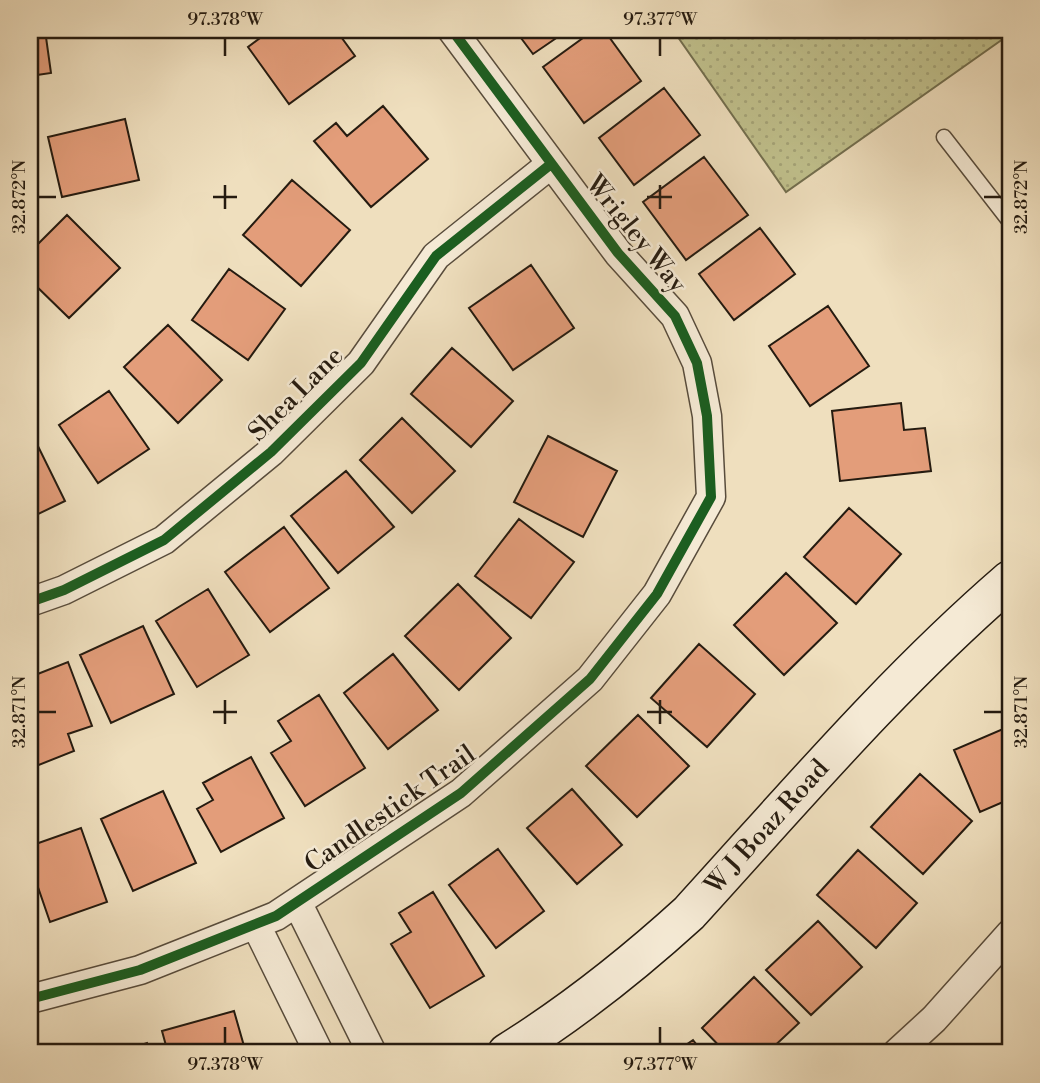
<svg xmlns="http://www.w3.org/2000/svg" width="1040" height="1083" viewBox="0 0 1040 1083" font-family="'Libre Bodoni',serif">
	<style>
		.grass { fill: url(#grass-dots); stroke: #726e4e; stroke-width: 2 }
		.building { fill: #e39d7a; stroke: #251b10; stroke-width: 2 }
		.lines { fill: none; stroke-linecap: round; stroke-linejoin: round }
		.lane-casing { stroke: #584c3c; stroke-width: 17 }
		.street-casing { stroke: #584c3c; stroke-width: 31 }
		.secondary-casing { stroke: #251b10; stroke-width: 41 }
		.lane { stroke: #f5ead5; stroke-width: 14 }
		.street { stroke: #f5ead5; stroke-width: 28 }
		.secondary { stroke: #f5ead5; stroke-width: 38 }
		.cycleway-casing { stroke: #f5ead5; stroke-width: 15 }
		.cycleway { stroke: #1b5e20; stroke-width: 10 }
		.ticks { fill: none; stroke: #251b10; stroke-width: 2.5 }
		.labels { text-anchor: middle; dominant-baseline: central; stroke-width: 5; stroke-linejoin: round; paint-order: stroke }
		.street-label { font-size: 26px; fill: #251b10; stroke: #f5ead5 }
		.neatline { fill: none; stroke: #251b10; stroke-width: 2.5 }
		.ticks-label { font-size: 18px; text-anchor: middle; fill: #251b10 }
	</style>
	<defs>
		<pattern id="grass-dots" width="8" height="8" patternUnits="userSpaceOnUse" patternTransform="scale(1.75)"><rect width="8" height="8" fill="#c0c08c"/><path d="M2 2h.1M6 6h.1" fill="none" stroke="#a5a478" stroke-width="1.8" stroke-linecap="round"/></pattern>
	</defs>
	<rect width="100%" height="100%" fill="#efdfbe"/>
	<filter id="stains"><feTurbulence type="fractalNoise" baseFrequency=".00286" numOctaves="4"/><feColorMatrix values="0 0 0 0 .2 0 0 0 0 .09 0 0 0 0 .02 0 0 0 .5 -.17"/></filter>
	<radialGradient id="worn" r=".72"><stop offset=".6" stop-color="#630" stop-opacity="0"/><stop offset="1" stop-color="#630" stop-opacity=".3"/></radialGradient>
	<path class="grass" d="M673,30H1010V34L786,192Z"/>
	<path class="building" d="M30,30H45L51,73L30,76Z
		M271,30H336L355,56L289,104L248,47Z
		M515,30H568L533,54Z
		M594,30H604L641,81L584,123L543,67Z
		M664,88L700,135L634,185L599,138Z
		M383,106L428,159L371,207L314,141L336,123L347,136Z
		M125,119L139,180L62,197L48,137Z
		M704,157L748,215L686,260L643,202Z
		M292,180L350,230L301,286L243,235Z
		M67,215L120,268L69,318L30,280V252Z
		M760,228L795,274L734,320L699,274Z
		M531,265L574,328L513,370L469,308Z
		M229,269L285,309L248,360L192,320Z
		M828,306L869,366L810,406L769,346Z
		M168,325L222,380L178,423L124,367Z
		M452,348L513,401L471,447L411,394Z
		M109,391L149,449L98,483L59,425Z
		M901,403L904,430L925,428L931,471L840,481L832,411Z
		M402,418L455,471L412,513L360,460Z
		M31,432L65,501L30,518V433Z
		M548,436L617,471L583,537L514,502Z
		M346,471L394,527L338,573L291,516Z
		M849,508L901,554L856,604L804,557Z
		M519,519L574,562L531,618L475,576Z
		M284,527L329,588L270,632L225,572Z
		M786,573L837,623L784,675L734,625Z
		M458,584L511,638L459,690L405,636Z
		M208,589L249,655L197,687L156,621Z
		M143,626L174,694L111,723L80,655Z
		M699,644L755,694L707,747L651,698Z
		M393,654L438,710L388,749L344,693Z
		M68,662L92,726L68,734L74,751L31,768L30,677Z
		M319,695L365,768L305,806L271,753L291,741L278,721Z
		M638,715L689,766L637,817L586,766Z
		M1010,726V799L980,812L954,750Z
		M251,757L284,818L221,852L197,809L213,800L203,783Z
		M920,774L972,821L923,874L871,827Z
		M572,789L622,845L577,884L527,828Z
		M163,791L196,863L133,891L101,819Z
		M81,828L107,902L50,922L30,864V846Z
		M498,849L544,911L496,948L449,885Z
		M858,850L917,903L876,948L817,895Z
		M433,892L484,976L430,1008L391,944L411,932L399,913Z
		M818,921L862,967L811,1015L766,970Z
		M754,977L799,1023L767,1053H726L702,1028Z
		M234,1011L246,1053H168L162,1031Z
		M693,1040L703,1053H674Z
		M147,1043L150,1053H117Z"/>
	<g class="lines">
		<defs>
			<path id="lane" d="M944,137L1010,222"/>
			<path id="street" d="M30,602L64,590L164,540L271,452L361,363L436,256L551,164
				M297,902L372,1053
				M256,925L319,1053
				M30,999L140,970L276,916L461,793L590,679L657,594L711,497L707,416L697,363L675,316L618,253L452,30
				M897,1053L934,1019L1010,934"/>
			<path id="secondary" d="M507,1053C571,1013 633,964 689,913C793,799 893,681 1010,580"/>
		</defs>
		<use href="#lane" class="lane-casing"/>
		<use href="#street" class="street-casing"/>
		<use href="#secondary" class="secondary-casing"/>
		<use href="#lane" class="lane"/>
		<use href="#street" class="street"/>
		<use href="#secondary" class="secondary"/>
		<defs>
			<path id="cycleway" d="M30,602L64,590L164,540L271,452L361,363L436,256L551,164
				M30,999L140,970L276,916L461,793L590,679L657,594L711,497L707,416L697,363L675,316L618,253L452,30"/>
		</defs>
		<use href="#cycleway" class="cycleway-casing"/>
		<use href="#cycleway" class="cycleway"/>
	</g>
	<path class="ticks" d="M225,38V56M660,38V56M225,185V209M660,185V209M38,197H56M213,197H237M647,197H672M984,197H1002M225,700V724M660,700V724M38,712H56M213,712H237M647,712H672M984,712H1002M225,1027V1044M660,1027V1044"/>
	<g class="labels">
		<g class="street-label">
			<text transform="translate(636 234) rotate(51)">Wrigley Way</text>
			<text transform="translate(296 394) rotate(-45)">Shea Lane</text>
			<text transform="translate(390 809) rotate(-35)">Candlestick Trail</text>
			<text transform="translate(767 827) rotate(-48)">W J Boaz Road</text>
		</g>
	</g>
	<rect width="1040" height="1083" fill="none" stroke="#efdfbe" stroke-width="77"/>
	<rect x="38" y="38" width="964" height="1006" class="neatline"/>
	<g class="ticks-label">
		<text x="225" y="25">97.378°W</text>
		<text x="660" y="25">97.377°W</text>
		<text transform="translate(19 197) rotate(-90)" y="6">32.872°N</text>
		<text transform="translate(1021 197) rotate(-90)" y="6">32.872°N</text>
		<text transform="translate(19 712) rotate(-90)" y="6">32.871°N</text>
		<text transform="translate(1021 712) rotate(-90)" y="6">32.871°N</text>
		<text x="225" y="1070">97.378°W</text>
		<text x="660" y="1070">97.377°W</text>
	</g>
	<rect width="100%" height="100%" filter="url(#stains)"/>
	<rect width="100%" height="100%" fill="url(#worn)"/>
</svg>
